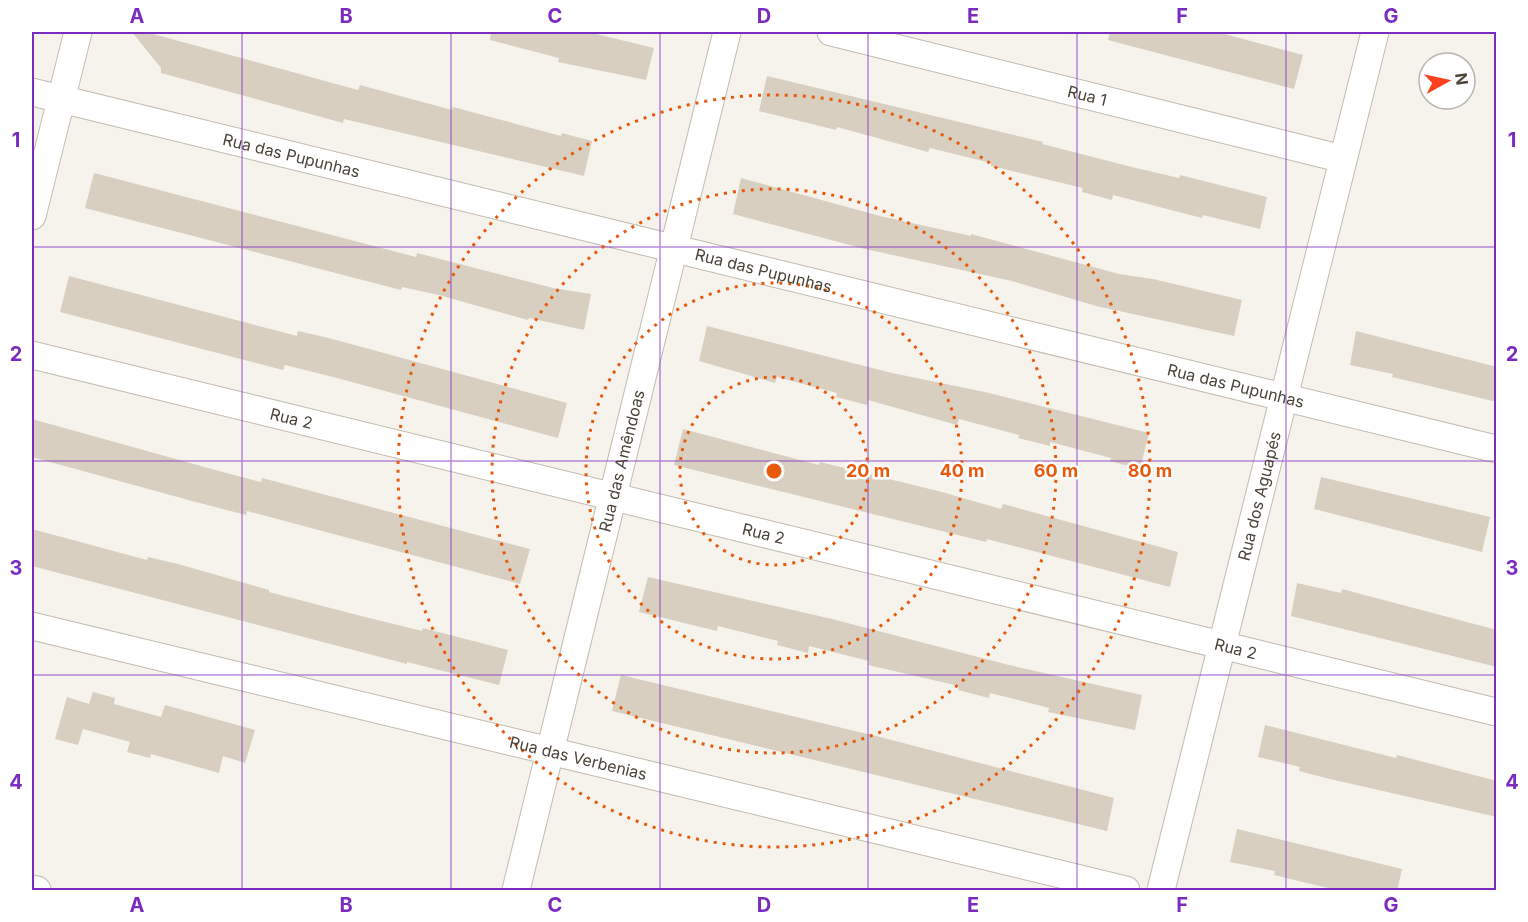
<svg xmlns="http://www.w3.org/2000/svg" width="1528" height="922" viewBox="0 0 1528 922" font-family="Inter,sans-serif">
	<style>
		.building { fill: #d8cfc1 }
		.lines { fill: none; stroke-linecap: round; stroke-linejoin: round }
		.minor-casing { stroke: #c2bbae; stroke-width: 29 }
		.minor { stroke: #fff; stroke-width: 27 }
		.grid { fill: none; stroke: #7b2cbf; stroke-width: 1.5; stroke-opacity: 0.55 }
		.ring { fill: none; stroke: #e8590c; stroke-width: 3; stroke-dasharray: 3 6 }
		.labels { text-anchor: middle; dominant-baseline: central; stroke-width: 5; stroke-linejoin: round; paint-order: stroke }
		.street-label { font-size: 16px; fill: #4b4439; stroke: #fff }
		.centre { fill: #e8590c; stroke: #fff; stroke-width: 3 }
		.ring-label { font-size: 18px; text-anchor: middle; font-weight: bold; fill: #e8590c; stroke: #fff; stroke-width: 5; stroke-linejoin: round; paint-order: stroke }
		.neatline { fill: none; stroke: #7b2cbf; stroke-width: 2 }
		.grid-label { font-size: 20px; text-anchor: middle; font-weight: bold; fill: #7b2cbf }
	</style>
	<rect width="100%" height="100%" fill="#f6f3ec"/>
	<path class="building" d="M132,32H146L358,90L360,85L452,110L453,107L561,136L562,133L592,141L584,176L344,119L343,123L161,73V68Z
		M491,32H588L654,48L646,80L558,62L559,58L490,40Z
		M1110,32H1217L1303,55L1294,89L1108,40Z
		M767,76L1043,142L1042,144L1136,168L1179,178L1180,175L1267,197L1260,229L1203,215L1202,218L1113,195L1112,200L1082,192L1083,188L991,166V163L930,148L928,152L837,127L836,130L759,111Z
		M94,173L416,257L417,253L553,288L591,294L584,330L529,318L528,320L439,295L402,287L401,290L85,208Z
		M741,178L880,216L971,236V234L1119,274L1153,279L1242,300L1234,336L1096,306L1012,281L865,249L733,214Z
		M69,276L297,336L298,331L329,338L567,403L558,438L337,378L285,365L283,370L60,312Z
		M707,326L892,373L985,392L1149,433L1140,469L1110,461L1111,458L1050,442V446L1018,438L1019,435L959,419L957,425L868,400L867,405L836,397L837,393L777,377L775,383L699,361Z
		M1356,331L1497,367V402L1392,377L1393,374L1350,365Z
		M32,419L219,471L261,482L262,478L530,549L520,584L247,511L246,515L192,501L32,457Z
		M683,429L819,465L820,462L942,492L1001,509L1003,504L1178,552L1170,587L987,539L986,542L674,465Z
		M1321,477L1490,517L1482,552L1314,509Z
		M32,529L147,560L148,557L178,564L269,590V592L361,616L422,631L423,628L508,650L499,685L407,662V664L32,566Z
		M648,577L832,619L1013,666L1142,695L1135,730L1048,712L1049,708L990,693L989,698L958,690L959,686L868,665L869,661L809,646L808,653L777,645L778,641L718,626L717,631L639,612Z
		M1297,583L1341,593L1342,589L1497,630V667L1291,616Z
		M621,675L880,737L1114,798L1107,831L612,711Z
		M93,692L115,698L114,704L161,717L165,705L255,730L245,763L223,756L219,773L151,754L150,758L127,752L130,742L83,729L78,745L55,739L67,697L89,704Z
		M1265,725L1396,758L1397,755L1497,781V817L1330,779L1299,771L1300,767L1258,757Z
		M1237,829L1402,869L1397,891H1340L1274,875L1275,871L1230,862Z"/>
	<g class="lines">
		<defs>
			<g id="minor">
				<path id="s1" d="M831,32L1343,159"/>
				<path id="s2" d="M32,92L1496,449"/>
				<path d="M32,216L78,32"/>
				<path id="s3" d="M32,355L1496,712"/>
				<path id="s4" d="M32,626L1126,890"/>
				<path d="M32,889L37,890"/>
				<path id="s5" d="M516,890L727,32"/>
				<path id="s6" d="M1161,890L1375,32"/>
			</g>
		</defs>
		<use href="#minor" class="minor-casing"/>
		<use href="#minor" class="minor"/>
	</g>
	<path class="grid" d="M242,32V890M451,32V890M660,32V890M868,32V890M1077,32V890M1286,32V890M32,247H1496M32,461H1496M32,675H1496"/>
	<g class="ring">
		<circle cx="774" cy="471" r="94"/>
		<circle cx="774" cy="471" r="188"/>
		<circle cx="774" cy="471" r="282"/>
		<circle cx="774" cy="471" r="376"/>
	</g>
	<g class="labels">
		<g class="street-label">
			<text stroke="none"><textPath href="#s1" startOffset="264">Rua 1</textPath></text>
			<text stroke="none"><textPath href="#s2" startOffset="267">Rua das Pupunhas</textPath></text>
			<text stroke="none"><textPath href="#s2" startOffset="753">Rua das Pupunhas</textPath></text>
			<text stroke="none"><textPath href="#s2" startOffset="1239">Rua das Pupunhas</textPath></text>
			<text stroke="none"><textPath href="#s3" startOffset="267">Rua 2</textPath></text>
			<text stroke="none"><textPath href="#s5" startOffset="442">Rua das Amêndoas</textPath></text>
			<text stroke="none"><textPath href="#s6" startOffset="406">Rua dos Aguapés</textPath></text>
			<text stroke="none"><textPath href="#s3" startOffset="753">Rua 2</textPath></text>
			<text stroke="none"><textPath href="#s3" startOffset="1239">Rua 2</textPath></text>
			<text stroke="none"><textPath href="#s4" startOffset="562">Rua das Verbenias</textPath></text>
		</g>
	</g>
	<circle cx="774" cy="471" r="9" class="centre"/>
	<g class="ring-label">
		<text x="868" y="477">20 m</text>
		<text x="962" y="477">40 m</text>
		<text x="1056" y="477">60 m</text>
		<text x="1150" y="477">80 m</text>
	</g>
	<rect width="1528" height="922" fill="none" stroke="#ffffff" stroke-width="66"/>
	<g transform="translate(1447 81) rotate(82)"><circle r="28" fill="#ffffff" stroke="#b7b4b0" stroke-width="1.5"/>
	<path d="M0-4.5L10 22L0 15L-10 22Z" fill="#fc3f1d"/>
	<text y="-9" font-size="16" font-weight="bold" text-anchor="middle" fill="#4b4439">N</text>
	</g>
	<rect x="33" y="33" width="1462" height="856" class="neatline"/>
	<g class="grid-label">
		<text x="137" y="23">A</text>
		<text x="346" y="23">B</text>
		<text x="555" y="23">C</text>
		<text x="764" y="23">D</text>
		<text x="973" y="23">E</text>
		<text x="1182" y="23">F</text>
		<text x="1391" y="23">G</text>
		<text x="16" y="147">1</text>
		<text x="1512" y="147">1</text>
		<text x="16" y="361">2</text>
		<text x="1512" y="361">2</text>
		<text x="16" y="575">3</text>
		<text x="1512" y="575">3</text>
		<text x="16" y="789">4</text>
		<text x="1512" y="789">4</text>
		<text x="137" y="912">A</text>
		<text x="346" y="912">B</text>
		<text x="555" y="912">C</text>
		<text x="764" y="912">D</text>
		<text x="973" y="912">E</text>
		<text x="1182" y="912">F</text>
		<text x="1391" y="912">G</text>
	</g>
</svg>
